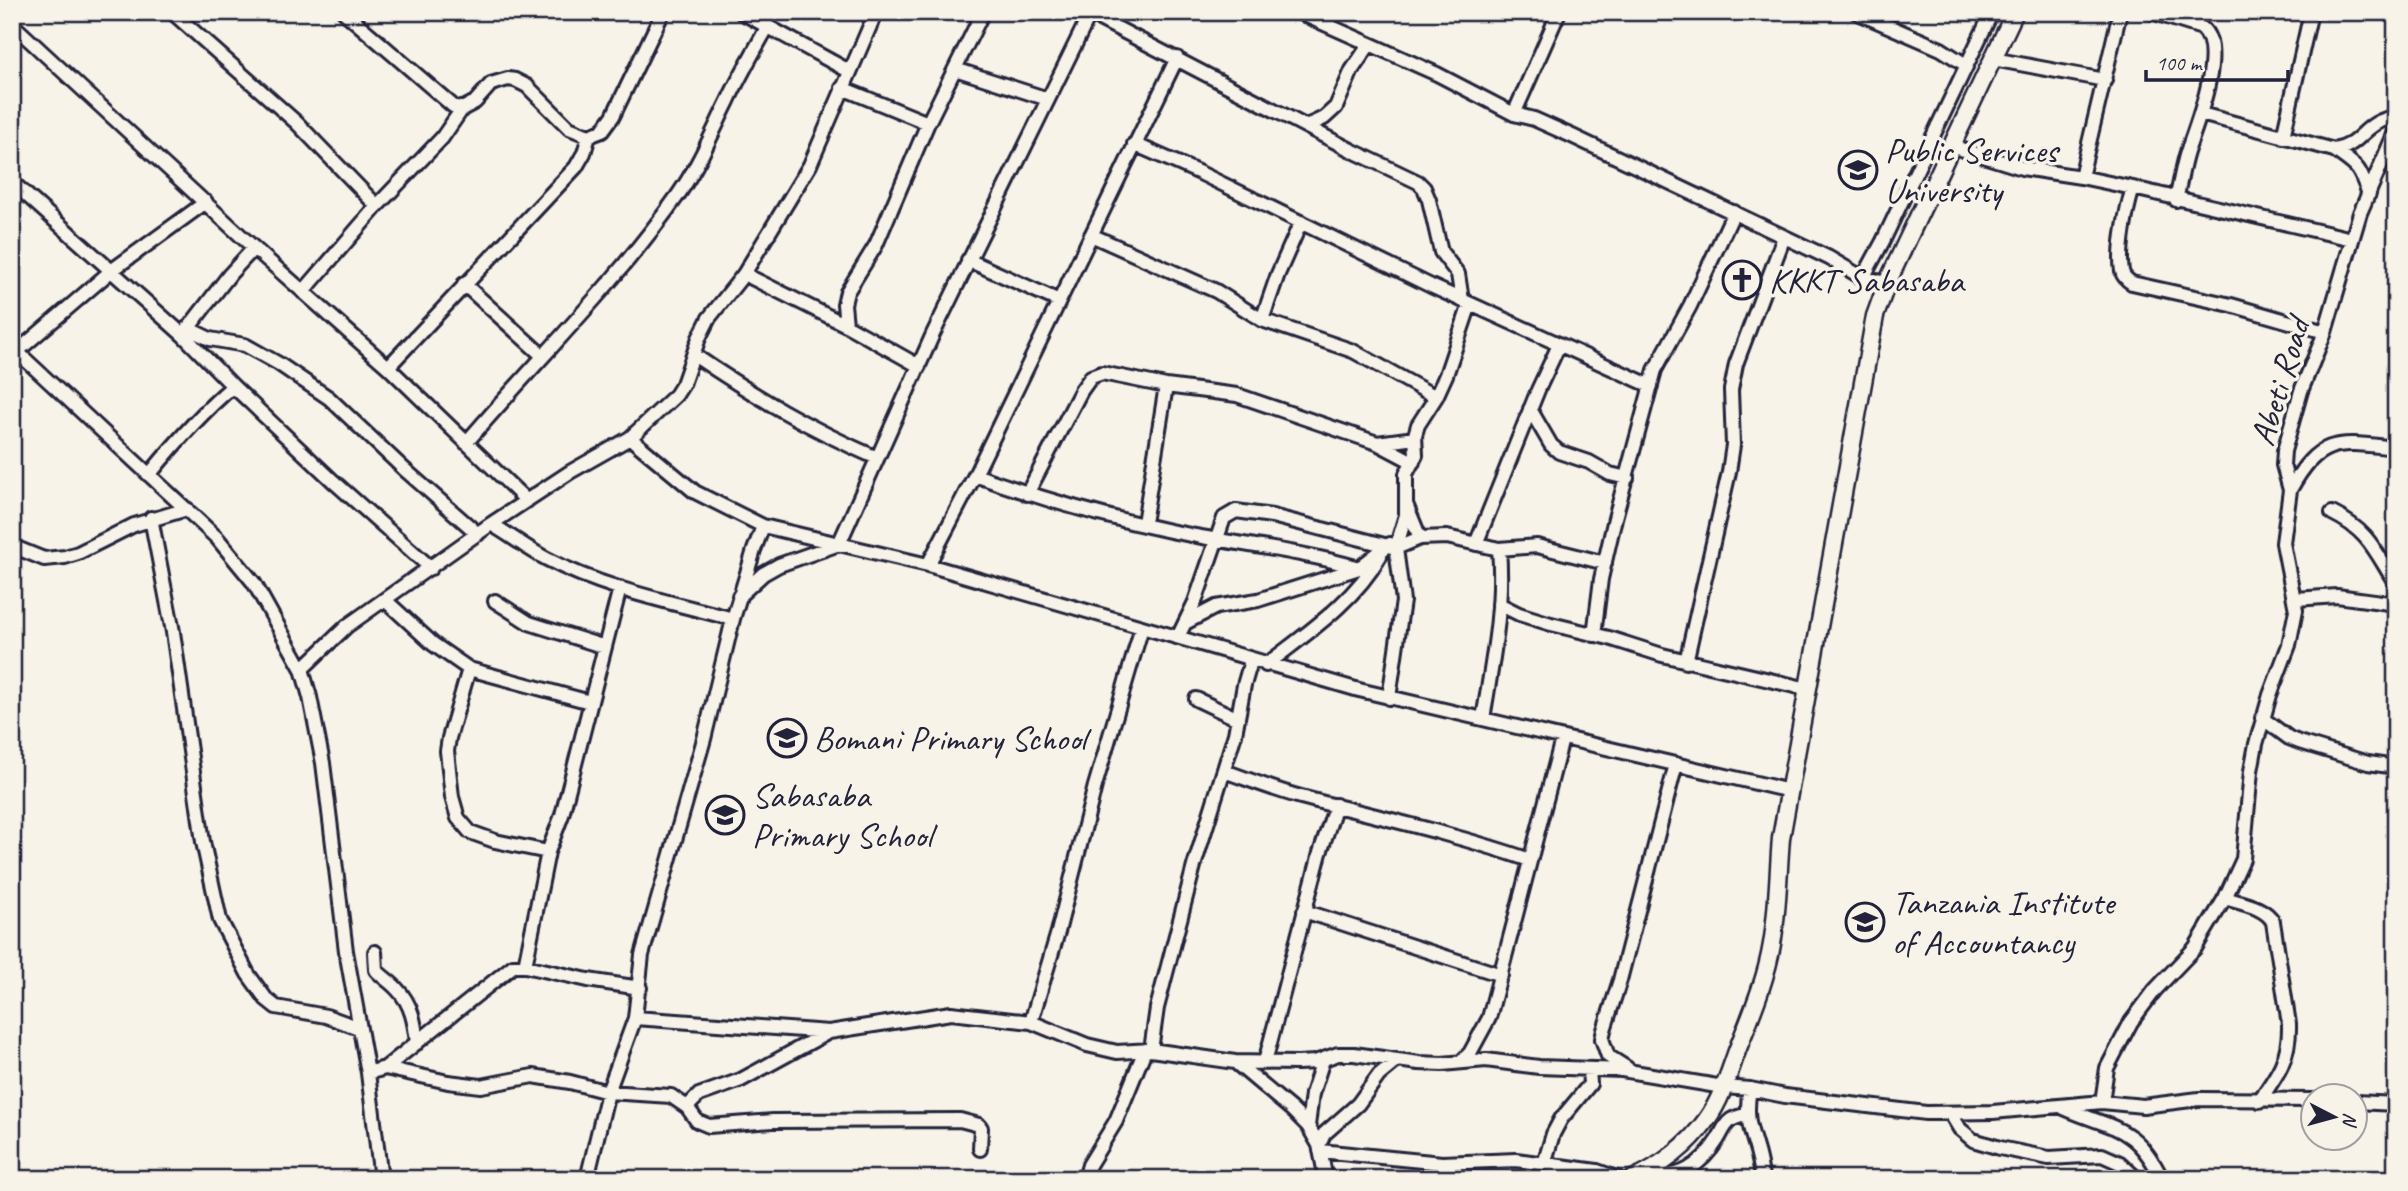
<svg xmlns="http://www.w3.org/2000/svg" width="2408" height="1191" viewBox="0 0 2408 1191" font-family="Caveat,sans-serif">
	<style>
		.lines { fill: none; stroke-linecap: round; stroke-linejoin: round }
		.minor-casing { stroke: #22223b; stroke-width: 18 }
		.major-casing { stroke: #22223b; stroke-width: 21 }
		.minor { stroke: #f7f3e8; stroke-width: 12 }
		.major { stroke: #f7f3e8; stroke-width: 16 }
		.labels { text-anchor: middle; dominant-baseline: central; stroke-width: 7; stroke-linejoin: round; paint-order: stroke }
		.poi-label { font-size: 35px; fill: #22223b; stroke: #f7f3e8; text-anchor: start }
		.street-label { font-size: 35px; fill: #22223b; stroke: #f7f3e8 }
	</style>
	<rect width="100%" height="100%" fill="#f7f3e8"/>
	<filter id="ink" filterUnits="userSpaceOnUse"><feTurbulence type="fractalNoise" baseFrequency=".0143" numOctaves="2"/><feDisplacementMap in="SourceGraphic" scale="14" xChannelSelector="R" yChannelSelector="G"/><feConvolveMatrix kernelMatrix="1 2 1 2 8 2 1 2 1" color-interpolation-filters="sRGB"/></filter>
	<g filter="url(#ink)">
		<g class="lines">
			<defs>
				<path id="minor" d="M172,12L297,123L377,206
					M344,12L453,106L462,109L475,102L491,84L508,79L515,80L527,86L569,128L589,136L602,131L613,116L663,12
					M741,12L849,71
					M1298,12L1437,74L1514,114L1534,119L1572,136L1829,258L1863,278L1887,283
					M1856,12L1941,49L1966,65
					M2151,12L2202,28C2227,49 2196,126 2187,152C2182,168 2180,184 2176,200
					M1090,14L1351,150L1418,182L1424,188L1429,200L1441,252L1458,274L1462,300
					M12,24L254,248L388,367L527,501
					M1993,59L2105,80
					M955,69L1048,99
					M842,88L928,123
					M1514,114L1559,12
					M2201,114L2334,150C2362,146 2363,121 2396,117
					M1307,126L1324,118L1336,107L1352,70L1369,45
					M2283,137L2311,12
					M1134,144L1200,173L1431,286L1651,386
					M1951,146L2022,168L2081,177L2133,188L2352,239
					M2334,150C2359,168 2358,165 2369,194
					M2081,177L2120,12
					M12,182L183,335L233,386L333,481L431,568
					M2133,188C2127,207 2118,251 2122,271C2123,277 2127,280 2132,283L2231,305L2325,332
					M1091,235L1216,291L1262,320L1353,351L1436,397
					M968,260L1059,301
					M744,274L846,325L919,366
					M1863,278L1883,241L1992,12
					M464,284L543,356
					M303,292L377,206L442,138L462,109
					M1262,320L1278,274L1301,222
					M846,325L844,304L847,292L876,245L928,123L983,12
					M187,328L210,339L245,345L279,364L329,398L404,469L478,534
					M183,335L230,274L254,248
					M12,347L217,538L254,583L302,669L310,697L323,763L346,951L368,1073L381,1179
					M694,355C756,397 808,428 877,458
					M12,356L111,271L206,202
					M388,367L576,167L584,153L589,136
					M1530,409L1551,445L1559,452L1589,462L1610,474L1627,478
					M630,438L695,492L763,526L928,565L1359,690L1790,791
					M466,443C537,360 615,284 678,195C699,165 712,133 728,101C740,75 754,51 768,26
					M1377,443L1415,438
					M149,475C175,443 201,413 233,386
					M975,475C1038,498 1104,517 1170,531C1233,544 1297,550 1359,568
					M2290,490C2320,435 2340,442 2396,448
					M1027,494L1081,391L1091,377L1102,373L1166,386L1237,395L1377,443L1413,462
					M1406,504L1420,538
					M2332,513C2369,531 2375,551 2396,584
					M151,518L173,632L203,842L220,920L248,974L266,999L276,1007L326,1016L359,1028
					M1144,523L1166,386
					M491,524C510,535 528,549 547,559C604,589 671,602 733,619
					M1476,544L1538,390L1559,345
					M12,546L44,559L65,557L78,553L134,525L187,509
					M928,565L975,475L1177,58
					M739,596L763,574L779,565L839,544L933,334L1091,12
					M2296,599L2337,596L2396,604
					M385,600L433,644L469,669L590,702
					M495,601L529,623L605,647
					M1499,604L1519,614L1551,624L1609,638L1662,655L1808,689
					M1187,622L1216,607L1258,600L1359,568L1390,544
					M1594,635L1601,579L1615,518L1655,370L1690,306L1734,212
					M1178,637L1195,602L1224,518L1236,511L1272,516L1396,548L1420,538L1447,537L1499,549L1537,546L1605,563
					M1686,662L1729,472L1733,445L1731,390L1736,364L1784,237
					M1266,665C1307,633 1354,602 1380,556
					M302,669L347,626L491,524L570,472L630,438L676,395L683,384L699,338L709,318L744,274L810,165L876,12
					M469,669L449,738L447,751L452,797L458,818L470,832L495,841L548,852
					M1389,698L1403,601L1396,548L1406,515V474L1416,455L1415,435L1418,425L1436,397L1446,375L1470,304
					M1196,699L1238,719
					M2262,718L2289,738L2299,742L2368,763L2396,767
					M1483,719C1492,663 1504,606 1499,549
					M1224,771C1250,780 1275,790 1301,797C1378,817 1455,834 1530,860
					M2225,898C2240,903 2266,907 2273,922L2289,1024C2290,1058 2278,1074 2259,1101
					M1304,911L1501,975
					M375,952L376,970C382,977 391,982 397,989C412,1004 415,1024 417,1043
					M525,966L548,852L562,815L620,588
					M635,1018L829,1032L951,1013L1031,1022L1087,1045L1117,1052L1151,1050L1235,1062L1298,1063L1315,1062L1338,1054H1354L1419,1063L1442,1064L1486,1060L1539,1067L1622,1070L1723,1087L1750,1089L1785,1096L1926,1113L1993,1112L2102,1102L2143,1106L2199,1099L2314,1100
					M1031,1022L1058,932L1095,786L1142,627
					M1151,1050L1157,1008L1194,866L1235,734L1244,685L1251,661
					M1235,1062L1291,1109L1308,1126
					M1265,1062L1320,853L1336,805
					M1461,1062L1470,1053L1489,1018L1562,739
					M385,1068L513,966H525L588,980L640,988
					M1627,1068L1608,1056L1602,1039L1604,1030L1620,980L1676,764
					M368,1073L385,1068L448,1082L481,1086L533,1076L570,1082L608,1092L671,1096L687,1107L697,1121L709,1126L773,1121L960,1120L979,1125L981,1128L980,1149
					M1750,1089C1742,1130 1760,1142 1762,1179
					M2102,1102L2107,1068L2131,1022L2155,990L2195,948L2225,898L2243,859L2251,771L2256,744L2270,695L2289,645L2296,610L2283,543L2290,490L2283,465L2284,451L2301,391L2325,332L2360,213L2396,130
					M2356,1102L2396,1104
					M687,1107L699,1095L741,1080L825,1034
					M2064,1108C2114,1130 2135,1124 2162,1179
					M1951,1114L1960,1129L1973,1140L2000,1148L2049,1158L2102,1155L2120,1163L2137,1179
					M1319,1145L1308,1126L1312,1094L1323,1060
					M1320,1151L1442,1163L1516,1160L1597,1171L1619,1179
					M1544,1164L1553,1134L1561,1119L1590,1084L1589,1069
					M1648,1171C1677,1185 1703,1163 1718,1139C1722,1133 1724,1125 1731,1120C1736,1117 1741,1116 1747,1115
					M587,1179L608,1092L635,1018L642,955L704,739L733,619L754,550L763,526
					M1085,1179L1089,1165L1116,1121L1145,1050
					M1326,1179L1319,1145L1324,1134L1358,1104L1379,1075L1396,1061"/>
				<path id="major" d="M1633,1179C1661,1166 1689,1145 1707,1119C1721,1100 1729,1073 1737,1051C1750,1017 1766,981 1772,944C1778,909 1778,874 1781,838L1875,316L1887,283L2015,12"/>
			</defs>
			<use href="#minor" class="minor-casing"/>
			<use href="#major" class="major-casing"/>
			<use href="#minor" class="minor"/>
			<use href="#major" class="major"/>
		</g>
	</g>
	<defs>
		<symbol id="university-ring" viewBox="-11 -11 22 22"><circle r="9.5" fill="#f7f3e8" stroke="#22223b" stroke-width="1.5"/><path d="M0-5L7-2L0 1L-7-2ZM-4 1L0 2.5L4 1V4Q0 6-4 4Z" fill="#22223b"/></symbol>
		<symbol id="church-ring" viewBox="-11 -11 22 22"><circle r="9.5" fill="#f7f3e8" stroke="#22223b" stroke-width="1.5"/><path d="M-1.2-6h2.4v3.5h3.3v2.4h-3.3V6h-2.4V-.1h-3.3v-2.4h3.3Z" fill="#22223b"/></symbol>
		<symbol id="school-ring" viewBox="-11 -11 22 22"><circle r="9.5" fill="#f7f3e8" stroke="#22223b" stroke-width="1.5"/><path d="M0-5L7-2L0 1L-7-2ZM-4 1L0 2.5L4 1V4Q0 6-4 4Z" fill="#22223b"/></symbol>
	</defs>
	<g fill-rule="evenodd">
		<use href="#university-ring" x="1836" y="148" width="44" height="44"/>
		<use href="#church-ring" x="1720" y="258" width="44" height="44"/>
		<use href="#school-ring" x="765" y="716" width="44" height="44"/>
		<use href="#school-ring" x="703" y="793" width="44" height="44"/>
		<use href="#university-ring" x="1843" y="900" width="44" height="44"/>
	</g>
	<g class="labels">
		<g class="poi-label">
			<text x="1885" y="150">Public Services<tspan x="1885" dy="40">University</tspan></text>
			<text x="1769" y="280">KKKT Sabasaba</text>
			<text x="814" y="738">Bomani Primary School</text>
			<text x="752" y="795">Sabasaba<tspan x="752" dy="40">Primary School</tspan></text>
			<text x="1892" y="902">Tanzania Institute<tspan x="1892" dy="40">of Accountancy</tspan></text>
		</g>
		<g class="street-label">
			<text transform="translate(2280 382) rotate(-73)">Abeti Road</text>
		</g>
	</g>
	<rect width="2408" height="1191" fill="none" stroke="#f7f3e8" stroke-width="42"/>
	<rect x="21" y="21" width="2366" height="1149" fill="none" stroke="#22223b" stroke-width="2.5" filter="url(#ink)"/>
	<g transform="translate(2334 1117) rotate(96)"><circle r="33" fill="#f7f3e8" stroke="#a29fa3" stroke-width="2"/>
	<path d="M0-5L12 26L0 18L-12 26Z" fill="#22223b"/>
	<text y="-10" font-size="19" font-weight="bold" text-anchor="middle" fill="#22223b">N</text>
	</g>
	<path d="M2146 70v10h142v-10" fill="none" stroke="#22223b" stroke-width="3.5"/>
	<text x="2156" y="70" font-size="21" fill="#22223b" stroke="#f7f3e8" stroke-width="5" paint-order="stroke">100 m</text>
</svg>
